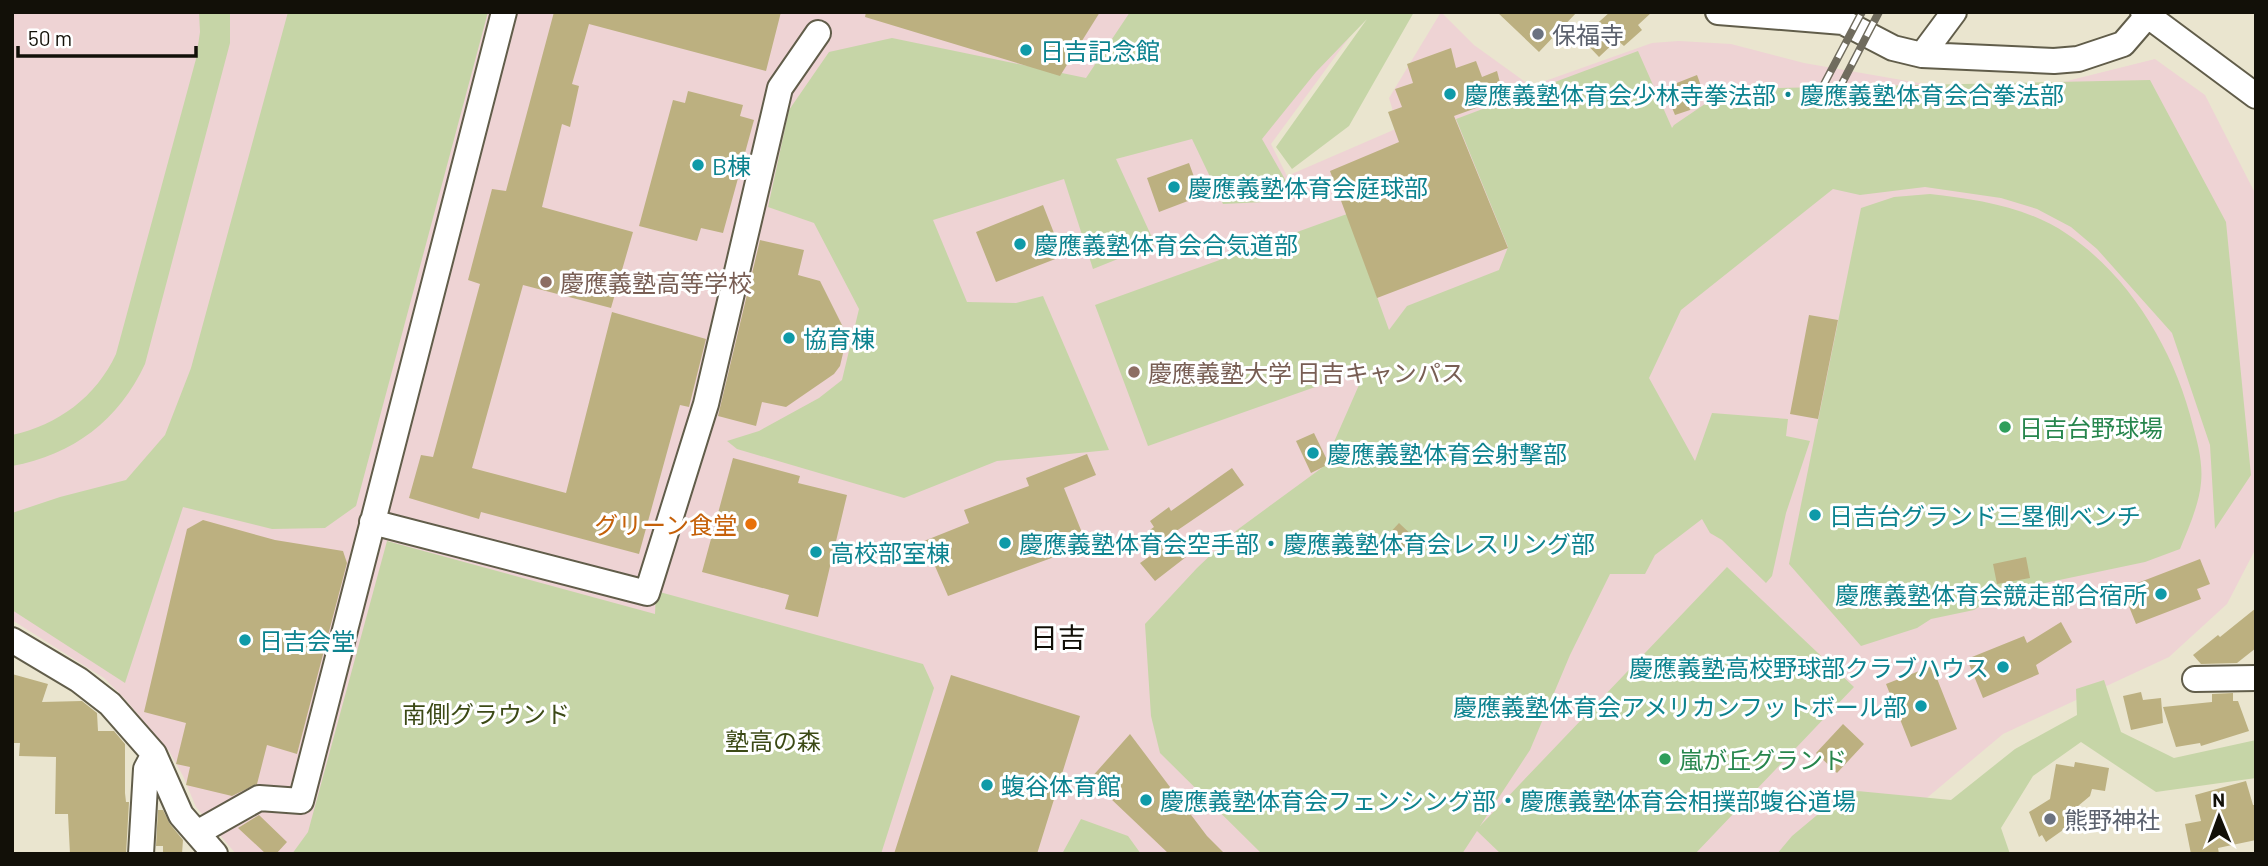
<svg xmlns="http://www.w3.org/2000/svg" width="2268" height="866" viewBox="0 0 2268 866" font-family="Barlow,'Noto Sans JP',sans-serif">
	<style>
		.education { fill: #eed3d4 }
		.green { fill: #c6d5a7 }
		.building { fill: #bcb080 }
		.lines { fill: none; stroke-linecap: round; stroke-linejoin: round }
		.minor-casing { stroke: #615d4a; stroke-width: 28 }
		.minor { stroke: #fff; stroke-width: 24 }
		.rail-casing { stroke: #706c5e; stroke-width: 8 }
		.rail { stroke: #fff; stroke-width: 5; stroke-dasharray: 16; stroke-linecap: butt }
		.worship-dot { fill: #6b7280; stroke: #fff; stroke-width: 2.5 }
		.culture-dot { fill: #0f9aa8; stroke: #fff; stroke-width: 2.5 }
		.education-dot { fill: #8d6e63; stroke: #fff; stroke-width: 2.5 }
		.leisure-dot { fill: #2e9e5b; stroke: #fff; stroke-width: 2.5 }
		.food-dot { fill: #e8710a; stroke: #fff; stroke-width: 2.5 }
		.labels { text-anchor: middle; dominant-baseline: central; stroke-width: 6; stroke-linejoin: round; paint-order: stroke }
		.worship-label { font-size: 24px; fill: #5b616d; stroke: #fff; text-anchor: start }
		.culture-label { font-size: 24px; fill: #0d838f; stroke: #fff; text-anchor: start }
		.education-label { font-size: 24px; fill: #785e54; stroke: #fff; text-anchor: start }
		.leisure-label { font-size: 24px; fill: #27864d; stroke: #fff; text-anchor: start }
		.food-label { font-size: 24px; fill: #c56008; stroke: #fff; text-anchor: end }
		.park-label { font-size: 24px; fill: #3c4a16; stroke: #fff }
		.quarter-label { font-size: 28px; fill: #121008; stroke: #fff }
	</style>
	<rect width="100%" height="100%" fill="#eae5cf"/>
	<path class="education" d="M12,12H1368L1271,144L1287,176L1398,128L1389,98L1441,12L1474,45L1531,86L1652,43L1679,41L1731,44L1804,63L1919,83L2027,91L2155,59L2205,95L2256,195V548L2227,604L2169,657L2003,734L1860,854H236L196,807L183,776L169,751L125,699L104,678L12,620Z"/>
	<path class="green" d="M199,12H230V43L145,364C119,420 73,455 12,466V435C58,425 96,397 116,354L196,59L200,32Z
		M288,12H488L356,506L325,528L272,529L183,507L125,683L12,610V513L60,497L126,480L165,435L191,368Z
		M1130,12H1414L1349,126L1292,169L1276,147L1367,19L1316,72L1262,139L1290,188L1264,202L1223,204L1192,139L1116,159L1155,244L1093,269L1064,179L933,220L967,302L1016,303L1043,296L1109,450L997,461L904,498L737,449L727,441L759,431L819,398L842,380L859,309L814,223L768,207L789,110L829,52L892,38L1086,78Z
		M1638,51L1672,128L1674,125L1727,89L2150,80L2226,222L2251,475L2215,529L2210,445L2172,333L2097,249L2071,227L2037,209L2001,198L1925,187L1860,195L1833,189L1681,310L1649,378L1695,461L1712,413L1788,419L1786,436L1810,441L1786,513L1772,576L1766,583L1722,540L1710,533L1702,519L1655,555L1645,574H1610L1570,655L1530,750L1480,826L1727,567L1854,687L1695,854H1501L1477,831L1462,854H1262L1160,753L1151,716L1145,624L1197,568L1237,530L1323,467L1366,369L1148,446L1095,305L1347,214L1389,330L1407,306L1499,270L1508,247L1456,119Z
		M1930,194C1976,199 2028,207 2067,234C2131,277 2175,352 2193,426C2198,444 2203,463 2201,483C2199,505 2188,529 2180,549L2145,562L2021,588L1991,599L1974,610L1931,619L1917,628L1861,646L1789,564L1861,208L1894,197Z
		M387,541L655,614L656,591L923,664L934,688L881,854H292L308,832Z
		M2104,680L2121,732L2174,758L2256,740V778L2156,792L2081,742L2033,776L2001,828L2010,854H1777L1792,836L1847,790L1951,800L2015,749L2077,715L2076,689Z
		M1081,819L1128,836L1141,854H1062Z"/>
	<path class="building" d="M554,12H781L766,71L589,24L572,84L579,86L570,127L562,124L542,207L633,232L611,308L523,285L472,468L566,493L612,312L706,339L689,407L680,405L639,554L481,512L479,519L409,498L421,455L433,457L480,284L468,280L492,189L506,191Z
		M866,12H1100L1060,76L865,17Z
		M1497,12H1577L1539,52Z
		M1610,12H1652L1638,25L1642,30L1624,46L1617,40L1599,57L1581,38Z
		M1451,48L1456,68L1476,61L1482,77L1497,71L1504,98L1454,116L1508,248L1377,298L1330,171L1399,142L1388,112L1402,107L1395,89L1413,83L1407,64Z
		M1697,75L1704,94L1694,98L1690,110L1675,115L1664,88Z
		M688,91L743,105L740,116L754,120L723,233L701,228L697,241L639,226L673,100L685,103Z
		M1189,163L1201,196L1159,212L1147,178Z
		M1043,205L1063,256L996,282L976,232Z
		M760,240L804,250L798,275L820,281L845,331V345L840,366L834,374L786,407L762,402L756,426L718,416Z
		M1809,315L1838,320L1818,419L1790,414Z
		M1314,433L1329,464L1311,473L1296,441Z
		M1087,454L1096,475L1064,488L1087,545L948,596L924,541L969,523L964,510L1029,486L1026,478Z
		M733,458L800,476L798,483L847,495L818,617L785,609L789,595L702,572Z
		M1232,468L1244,485L1169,536L1186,557L1155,581L1140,563L1153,554L1140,537L1154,527L1150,521L1169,507L1171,511Z
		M203,520L275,540L343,551L347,563L297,754L267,745L257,784L232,796L186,785L190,767L176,764L186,723L144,712L187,529Z
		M1399,523L1417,540L1402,551L1387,536Z
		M2026,557L2030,578L1997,584L1993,564Z
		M2200,559L2210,584L2197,589L2201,599L2136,624L2122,589Z
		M2256,608V648L2237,663L2201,664L2193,655L2218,635L2220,637Z
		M2061,622L2072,642L2036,665L2039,674L1983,698L1967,659L2024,636L2027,643Z
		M1932,666L1957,729L1911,747L1886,684Z
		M12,674L48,684L42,702L82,701L97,713L98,731H114L125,744V793L126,802H129L126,854H70L68,814H55L56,757L19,756L20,743H12Z
		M951,675L1080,716L1037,854H894Z
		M2141,692L2143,700L2161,698L2163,723L2131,730L2123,696Z
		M2233,693V701H2238L2249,731L2201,746L2200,743L2176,747L2163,707L2212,702V694Z
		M1843,724L1864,744L1837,773L1816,753Z
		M1130,734L1207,836L1225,854H1169L1090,779Z
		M2075,762L2109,768L2105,791L2092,789L2090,796L2066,816L2070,825L2046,842L2042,835L2039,837L2029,812L2050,799L2056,764L2074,767Z
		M2246,781L2253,805H2256V840L2218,848L2219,854H2191L2185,824L2201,821L2195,795Z
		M158,810H163L170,824L183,840L182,854H163V846H156Z
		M259,815L287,842L276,854H266L238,828Z"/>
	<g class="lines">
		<defs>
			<path id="minor" d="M1718,12L1843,22L1893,48L1922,55L2054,61L2078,59L2123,44L2148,15
				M2143,12L2256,96
				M1922,55L1954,12
				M372,522L647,593L706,404L780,88L818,33
				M12,640L79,680L110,704L154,754L181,815L215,854
				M2195,679L2256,678
				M197,833L259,798L301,801L504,12
				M141,854L146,769L154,754"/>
		</defs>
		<use href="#minor" class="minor-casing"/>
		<use href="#minor" class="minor"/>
		<defs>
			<path id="rail" d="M1823,86L1862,12
				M1837,93L1879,12"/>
		</defs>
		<use href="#rail" class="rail-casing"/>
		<use href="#rail" class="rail"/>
	</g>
	<g class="worship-dot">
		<circle cx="1538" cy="34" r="7"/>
		<circle cx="2050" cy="819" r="7"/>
	</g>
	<g class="culture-dot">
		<circle cx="1026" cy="50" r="7"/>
		<circle cx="1450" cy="94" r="7"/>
		<circle cx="698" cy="165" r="7"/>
		<circle cx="1174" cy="187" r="7"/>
		<circle cx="1020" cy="244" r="7"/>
		<circle cx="789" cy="338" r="7"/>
		<circle cx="1313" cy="453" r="7"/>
		<circle cx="1815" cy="515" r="7"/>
		<circle cx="1005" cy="543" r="7"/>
		<circle cx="816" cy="552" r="7"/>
		<circle cx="2161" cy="594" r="7"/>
		<circle cx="245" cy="640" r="7"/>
		<circle cx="2003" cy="667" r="7"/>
		<circle cx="1921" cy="706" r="7"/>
		<circle cx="987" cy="785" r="7"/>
		<circle cx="1146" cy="800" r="7"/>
	</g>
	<g class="education-dot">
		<circle cx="546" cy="282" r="7"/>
		<circle cx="1134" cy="372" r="7"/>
	</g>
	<g class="leisure-dot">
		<circle cx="2005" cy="427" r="7"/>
		<circle cx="1665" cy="759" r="7"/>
	</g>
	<circle class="food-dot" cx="751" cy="524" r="7"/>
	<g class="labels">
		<g class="worship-label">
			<text x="1552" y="34">保福寺</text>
			<text x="2064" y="819">熊野神社</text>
		</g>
		<g class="culture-label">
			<text x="1040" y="50">日吉記念館</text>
			<text x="1464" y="94">慶應義塾体育会少林寺拳法部・慶應義塾体育会合拳法部</text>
			<text x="712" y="165">B棟</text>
			<text x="1188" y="187">慶應義塾体育会庭球部</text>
			<text x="1034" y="244">慶應義塾体育会合気道部</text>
			<text x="803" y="338">協育棟</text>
			<text x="1327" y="453">慶應義塾体育会射撃部</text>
			<text x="1829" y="515">日吉台グランド三塁側ベンチ</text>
			<text x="1019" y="543">慶應義塾体育会空手部・慶應義塾体育会レスリング部</text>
			<text x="830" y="552">高校部室棟</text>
			<text x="2147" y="594" text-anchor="end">慶應義塾体育会競走部合宿所</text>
			<text x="259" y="640">日吉会堂</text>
			<text x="1989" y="667" text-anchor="end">慶應義塾高校野球部クラブハウス</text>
			<text x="1907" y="706" text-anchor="end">慶應義塾体育会アメリカンフットボール部</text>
			<text x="1001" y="785">蝮谷体育館</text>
			<text x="1160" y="800">慶應義塾体育会フェンシング部・慶應義塾体育会相撲部蝮谷道場</text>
		</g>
		<g class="education-label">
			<text x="560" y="282">慶應義塾高等学校</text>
			<text x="1148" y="372">慶應義塾大学 日吉キャンパス</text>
		</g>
		<g class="leisure-label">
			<text x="2019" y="427">日吉台野球場</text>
			<text x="1679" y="759">嵐が丘グランド</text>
		</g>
		<g class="food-label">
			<text x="737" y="524">グリーン食堂</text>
		</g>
		<g class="park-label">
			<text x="486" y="713">南側グラウンド</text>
			<text x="773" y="740">塾高の森</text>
		</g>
		<g class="quarter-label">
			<text x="1058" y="637">日吉</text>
		</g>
	</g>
	<rect width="2268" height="866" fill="none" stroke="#121008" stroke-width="28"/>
	<g transform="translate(2219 817) rotate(359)" stroke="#ffffff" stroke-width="5" paint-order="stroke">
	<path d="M0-5L12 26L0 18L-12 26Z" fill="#121008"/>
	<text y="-10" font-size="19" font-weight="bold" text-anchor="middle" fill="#121008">N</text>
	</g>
	<path d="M18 46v10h178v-10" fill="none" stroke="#121008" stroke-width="3.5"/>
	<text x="28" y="46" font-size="21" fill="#121008" stroke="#ffffff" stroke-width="5" paint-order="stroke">50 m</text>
</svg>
